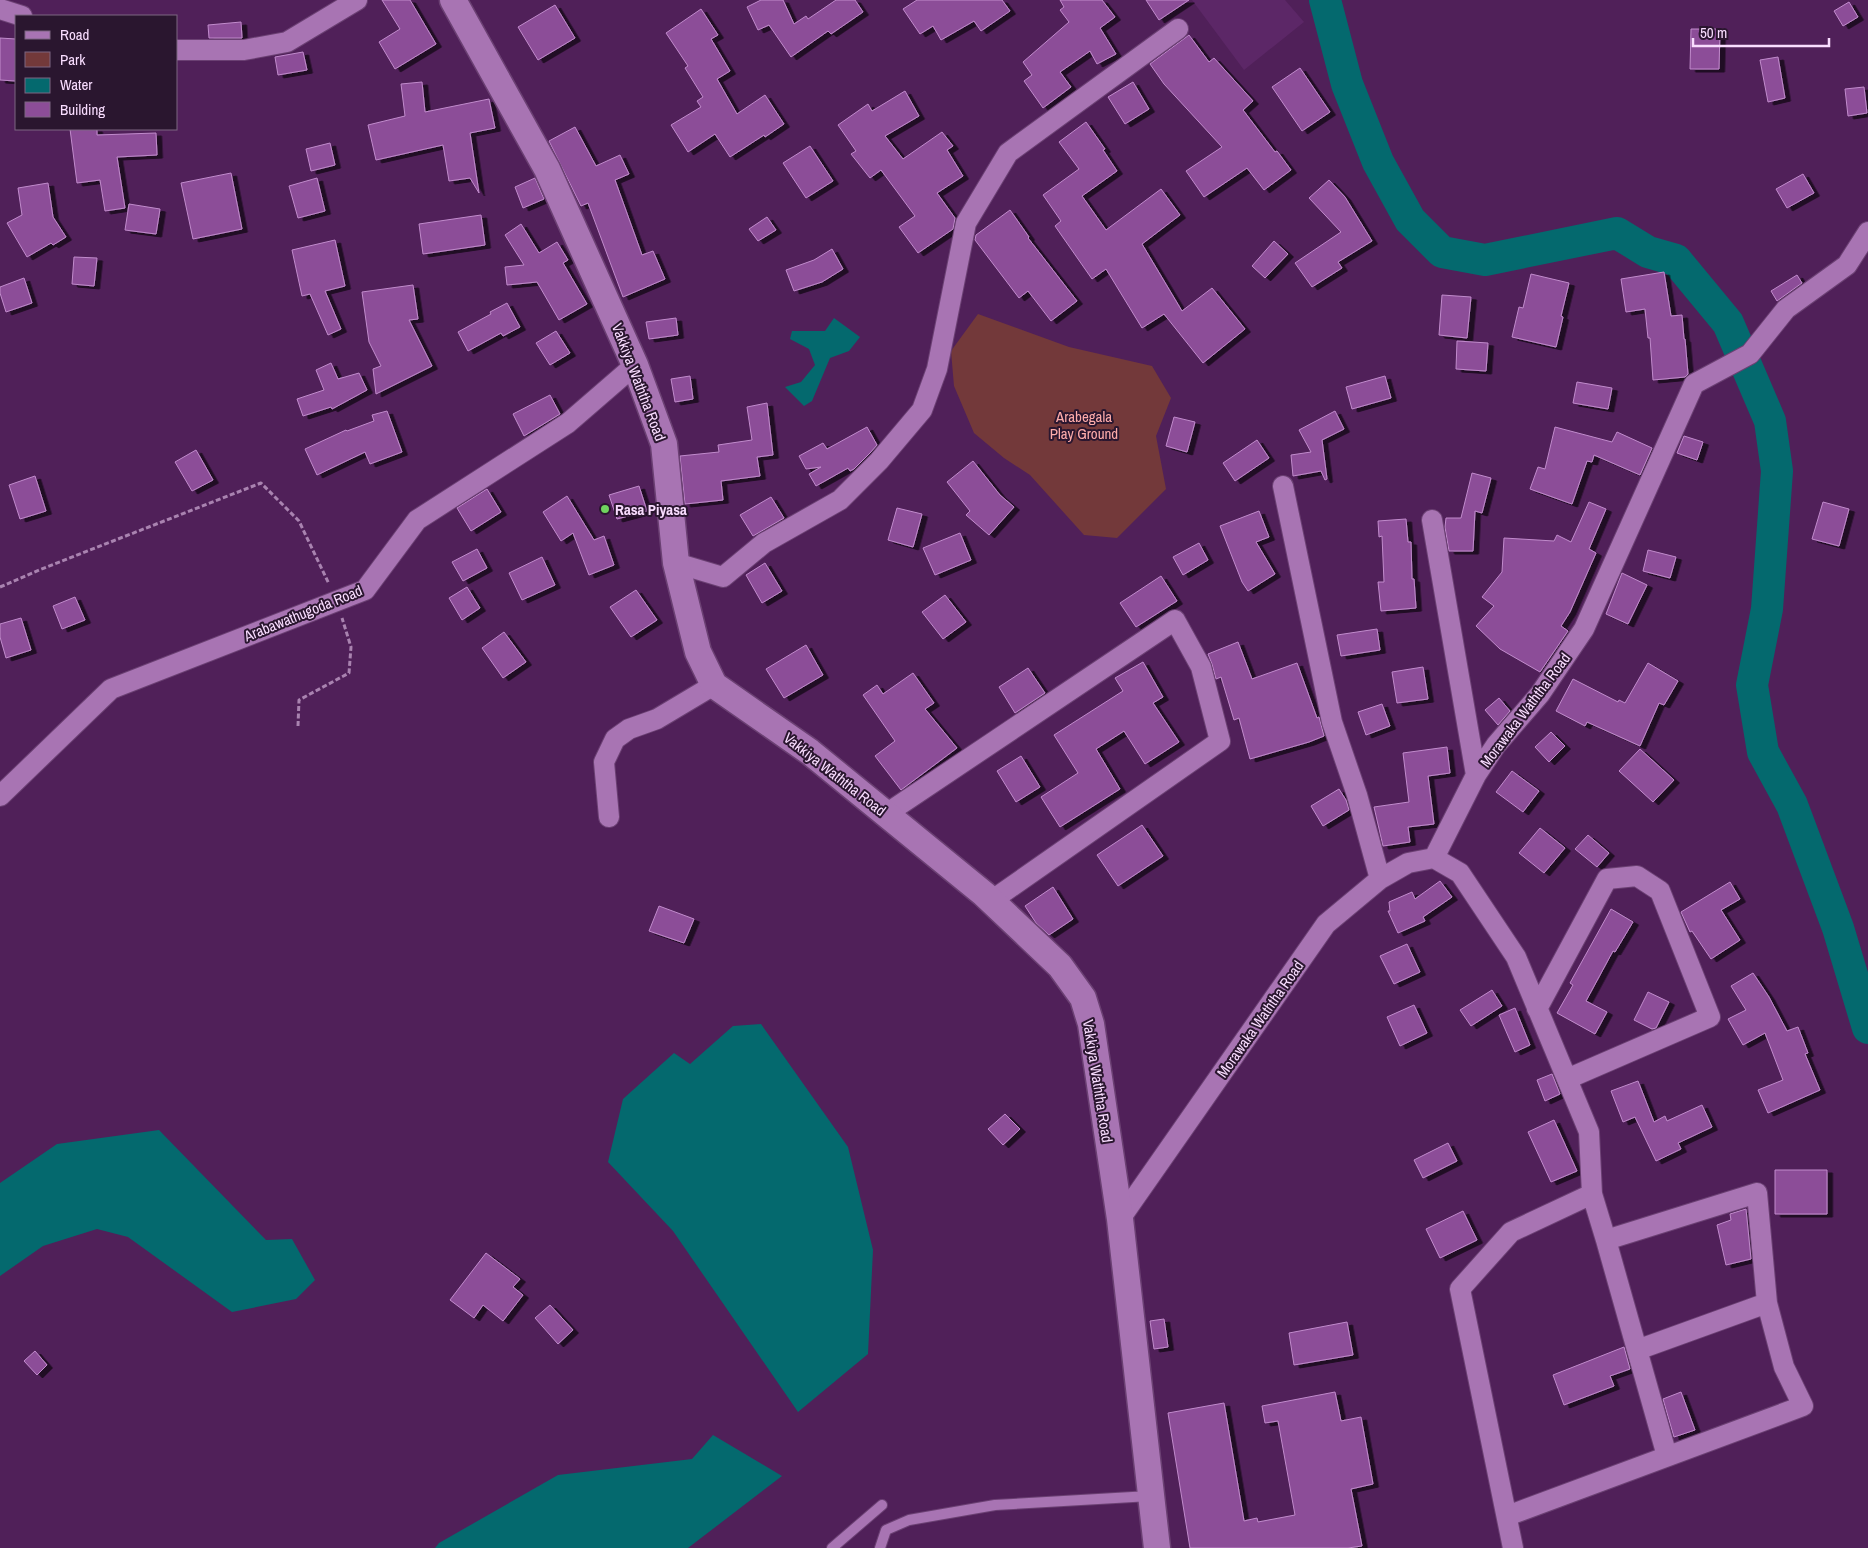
<svg xmlns="http://www.w3.org/2000/svg" width="1868" height="1548" viewBox="0 0 1868 1548" font-family="'Archivo Narrow',sans-serif">
	<style>
		.built { fill: #5c2767 }
		.green { fill: #73393a }
		.water { fill: #04696e }
		.lines { fill: none; stroke-linecap: round; stroke-linejoin: round }
		.river { stroke: #04696e; stroke-width: 32 }
		.building { fill: #8c4d98; stroke: #c18bcc; filter: url(#shadow) }
		.service-casing { stroke: #6b4073; stroke-width: 12 }
		.minor-casing { stroke: #6b4073; stroke-width: 22 }
		.tertiary-casing { stroke: #6b4073; stroke-width: 29 }
		.path { stroke: #a983b0; stroke-width: 3; stroke-dasharray: 5 2.5; stroke-linecap: butt }
		.service { stroke: #a874b3; stroke-width: 10 }
		.minor { stroke: #a874b3; stroke-width: 20 }
		.tertiary { stroke: #a874b3; stroke-width: 26 }
		.poi-dot { fill: #70d35f; stroke: #2a162f; stroke-width: 2 }
		.labels { text-anchor: middle; dominant-baseline: central; stroke-width: 4; stroke-linejoin: round; paint-order: stroke }
		.street-label { font-size: 15px; fill: #f9ddff; stroke: #2a162f }
		.park-label { font-size: 15px; fill: #feacaa; stroke: #2a162f }
		.poi-label { font-size: 15px; font-weight: bold; fill: #f9ddff; stroke: #2a162f; text-anchor: start }
	</style>
	<defs>
		<filter id="shadow"><feDropShadow dx="5.5" dy="3" stdDeviation="0" flood-color="#0009"/></filter>
	</defs>
	<rect width="100%" height="100%" fill="#502059"/>
	<path class="built" d="M1192,0H1285L1304,22L1244,70Z"/>
	<path class="green" d="M978,314L1069,347L1152,366L1171,398L1156,436L1166,489L1117,538L1084,535L1030,475L1004,458L974,433L954,386L951,351Z"/>
	<path class="water" d="M834,318L860,337L849,351L830,358L812,401L804,406L785,387L801,382L815,365L809,349L790,339L792,331H825Z
		M761,1024L848,1147L873,1250L868,1354L798,1412L673,1231L608,1162L623,1099L674,1053L690,1064L733,1026Z
		M159,1130L266,1240L292,1239L315,1280L296,1299L232,1312L128,1237L97,1229L43,1246L0,1276V1183L57,1144Z
		M713,1435L782,1476L688,1548H435L439,1543L558,1475L692,1459Z"/>
	<g class="lines">
		<path class="river" d="M1325,0L1347,84L1378,162L1410,220L1442,252L1485,260L1617,233L1648,252L1676,260L1728,323L1770,421L1777,471L1767,609L1752,685L1763,752L1792,805L1838,928L1868,1028"/>
	</g>
	<path class="building" d="M382,0H410L436,44L395,69L379,42L400,29Z
		M761,0H783L794,24L806,16L808,19L836,0H855L863,12L831,34L828,31L791,57L769,25L758,30L747,7Z
		M917,0H1002L1010,11L981,31L974,21L941,40L933,26L920,34L903,9Z
		M1060,0H1102L1115,17L1100,28L1116,54L1097,64L1090,51L1060,72L1071,87L1043,108L1024,81L1032,75L1023,62L1069,22L1060,10L1064,7Z
		M1146,0H1189L1159,20Z
		M1849,2L1858,17L1843,26L1834,11Z
		M555,5L575,38L538,60L518,27Z
		M701,9L718,35L711,39L730,71L717,79L737,114L765,95L784,124L765,137L764,135L730,157L715,134L688,152L671,125L701,107L697,101L703,97L685,68L688,66L666,33Z
		M241,22L242,38H209L208,25Z
		M1691,29H1720L1719,69H1690Z
		M1189,35L1209,62L1214,58L1253,101L1243,110L1275,152L1277,151L1291,170L1264,190L1247,168L1204,197L1186,171L1222,147L1164,84L1150,64Z
		M0,38L16,39V81L0,80Z
		M303,52L307,70L278,75L275,57Z
		M1778,57L1785,98L1768,102L1760,60Z
		M1300,68L1330,112L1302,131L1272,87Z
		M422,82L425,112L489,99L495,128L470,133L479,193L470,178L449,181L443,145L376,160L368,125L405,116L401,84Z
		M1133,82L1149,109L1125,124L1108,97Z
		M1864,87L1867,113L1848,116L1845,89Z
		M905,91L919,116L885,136L903,159L942,132L953,146L947,150L963,176L937,193L955,218L953,229L918,253L899,227L915,216L881,170L870,178L851,154L856,151L838,125L868,104L872,111Z
		M1086,122L1105,149L1103,150L1117,171L1082,196L1106,230L1161,189L1180,215L1142,244L1182,311L1212,288L1245,329L1203,363L1164,314L1142,328L1106,269L1092,279L1055,226L1061,221L1043,195L1079,169L1059,142Z
		M575,127L596,166L620,155L629,174L615,180L642,255L653,251L665,279L623,297L588,203L581,206L549,141Z
		M70,129H97V135L156,133L157,155L117,157L125,208L105,211L100,180L77,183Z
		M330,143L335,165L311,171L306,149Z
		M810,146L833,181L806,198L783,163Z
		M231,173L242,229L193,239L181,183Z
		M1803,174L1814,193L1787,208L1776,189Z
		M317,178L325,211L298,218L289,186Z
		M535,178L544,199L523,208L515,187Z
		M1329,180L1345,197L1372,241L1338,262L1342,268L1312,287L1295,263L1341,232L1309,198Z
		M48,183L53,217L66,237L53,245L51,243L27,257L7,223L22,215L18,188Z
		M129,204L160,209L156,234L125,230Z
		M1010,210L1029,237L1028,238L1077,301L1051,321L1028,291L1019,298L975,240L976,235Z
		M481,215L485,245L423,254L419,224Z
		M767,217L776,230L758,241L749,229Z
		M521,224L539,253L557,242L568,260L563,263L587,304L559,320L537,282L507,285L505,267L524,265L505,235Z
		M335,240L345,286L325,291L341,329L328,335L310,294L302,296L292,250Z
		M1274,241L1288,254L1265,278L1252,266Z
		M832,249L843,269L822,282L794,291L786,270L814,260Z
		M74,257L97,258L94,286L72,284Z
		M1664,272L1671,316L1682,315L1684,339H1685L1688,374L1685,377L1653,380L1650,338H1648L1645,309L1626,312L1621,279Z
		M1531,274L1569,283L1561,316L1563,317L1556,347L1512,337L1519,307L1523,308Z
		M1797,275L1802,283L1777,301L1771,291Z
		M24,278L32,303L6,312L0,293V287Z
		M413,285L418,319L409,320L432,366L376,394L373,369L381,366L369,342L362,292Z
		M1442,295L1471,297L1467,338L1439,335Z
		M507,303L520,327L503,336L501,333L468,351L458,332L491,314L490,312Z
		M676,318L678,335L649,339L646,322Z
		M556,331L570,353L550,365L536,343Z
		M1457,341L1488,343L1486,371L1456,369Z
		M331,363L338,379L359,373L367,390L332,409L331,407L303,416L297,399L324,390L316,370Z
		M690,376L693,399L675,402L671,379Z
		M1385,376L1391,398L1352,409L1346,387Z
		M1577,382L1612,388L1608,409L1573,403Z
		M550,395L560,414L524,436L513,414Z
		M767,403L773,455L757,457L760,476L721,481L723,500L685,504L680,456L719,452L718,445L752,440L747,407Z
		M387,411L402,452L370,464L365,452L317,475L305,449L346,430L347,431L374,421L372,415Z
		M1335,411L1344,429L1322,440L1327,479L1325,480L1321,471L1293,476L1291,455L1311,452L1299,430Z
		M1174,417L1195,422L1187,452L1166,446Z
		M867,427L877,445L870,453L854,469L850,471L848,468L816,486L809,474L821,467L806,469L799,456L823,443L827,449Z
		M1555,427L1612,442L1617,432L1652,448L1640,475L1594,455L1592,462L1587,461L1572,504L1530,489L1538,467L1545,469Z
		M1684,436L1703,442L1697,460L1677,453Z
		M1257,440L1269,458L1235,481L1223,463Z
		M196,450L213,480L192,491L175,462Z
		M973,461L1000,495L1014,507L989,535L966,515L970,511L947,482Z
		M1472,473L1491,478L1482,513L1475,511L1473,551H1449L1445,527L1446,518H1461Z
		M35,476L46,511L20,519L9,485Z
		M639,486L647,511L617,519L609,495Z
		M487,489L501,512L471,531L457,508Z
		M567,496L594,540L604,536L614,565L589,575L573,533L561,541L543,512Z
		M771,497L784,518L753,536L740,515Z
		M1589,502L1606,509L1589,549L1596,553L1570,612L1561,626L1568,631L1540,672L1500,649L1476,626L1494,606L1482,597L1502,572L1504,538L1554,541L1557,535L1571,542Z
		M1823,502L1849,509L1839,546L1812,539Z
		M897,508L922,514L913,547L888,540Z
		M1259,511L1269,537L1256,542L1275,574L1248,591L1242,582L1220,526Z
		M1406,519L1408,542H1411L1412,579H1414L1416,608L1381,611L1378,582H1384L1382,536L1379,537L1378,521Z
		M960,533L971,560L935,575L923,548Z
		M1199,543L1208,560L1183,575L1173,557Z
		M477,549L487,568L463,581L452,562Z
		M1648,550L1676,557L1670,578L1643,571Z
		M542,557L555,585L522,600L509,573Z
		M765,563L782,591L762,603L746,575Z
		M1622,573L1647,585L1628,624L1606,614Z
		M1161,576L1177,601L1136,627L1120,603Z
		M467,587L480,608L462,620L449,598Z
		M636,590L657,620L631,637L610,607Z
		M945,595L966,622L943,639L922,612Z
		M75,597L85,620L62,629L53,606Z
		M21,618L31,650L6,658L0,637V624Z
		M1377,629L1380,650L1341,656L1337,635Z
		M504,632L526,662L503,678L482,648Z
		M1238,642L1252,679L1297,663L1317,718L1319,717L1324,736L1309,742L1250,759L1239,718L1234,720L1221,677L1216,679L1212,664L1208,654Z
		M806,645L823,675L784,698L766,669Z
		M1143,662L1163,697L1153,703L1179,742L1145,764L1124,731L1096,749L1120,789L1060,827L1041,797L1078,773L1054,735L1123,691L1115,678Z
		M1648,663L1678,681L1664,705L1659,703L1640,746L1587,722L1585,726L1556,711L1573,679L1618,702L1619,700L1625,703Z
		M1423,667L1428,699L1397,703L1392,672Z
		M1028,668L1045,693L1015,713L999,687Z
		M913,673L934,703L925,709L957,748L901,790L875,756L895,741L863,695L877,685L883,694Z
		M1499,698L1510,711L1498,725L1485,710Z
		M1382,704L1390,726L1366,735L1358,712Z
		M1551,732L1565,746L1549,762L1535,747Z
		M1447,747L1450,773L1428,776L1434,824L1408,827L1410,842L1383,846L1374,807L1409,802L1403,753Z
		M1640,749L1674,780L1653,802L1619,771Z
		M1021,756L1040,787L1016,802L997,771Z
		M1512,771L1539,791L1523,812L1496,792Z
		M1339,789L1346,800L1349,810L1323,826L1311,806Z
		M1142,825L1163,856L1118,886L1097,855Z
		M1540,828L1565,848L1544,873L1519,853Z
		M1588,835L1609,853L1597,867L1575,849Z
		M1440,881L1452,897L1423,917L1425,921L1398,933L1388,911H1390L1389,902L1412,892L1415,899Z
		M1730,882L1740,899L1721,910L1740,940L1711,959L1692,931L1690,932L1681,912Z
		M1053,887L1073,919L1049,935L1036,923L1025,906Z
		M659,906L694,919L684,943L649,931Z
		M1611,909L1633,922L1615,952L1613,951L1586,1001L1607,1012L1595,1034L1557,1013L1573,985L1570,983Z
		M1407,944L1420,972L1394,984L1380,956Z
		M1753,973L1769,997L1787,1031L1798,1027L1808,1053L1805,1054L1820,1090L1768,1113L1758,1090L1783,1080L1765,1033L1743,1045L1728,1019L1746,1010L1731,986Z
		M1492,990L1502,1006L1471,1026L1460,1010Z
		M1648,992L1669,1002L1656,1028L1652,1029L1634,1020Z
		M1414,1005L1427,1033L1400,1046L1387,1017Z
		M1515,1008L1530,1045L1515,1052L1499,1015Z
		M1552,1074L1560,1094L1545,1101L1537,1080Z
		M1638,1081L1654,1122L1665,1116L1667,1121L1702,1105L1712,1127L1678,1143L1681,1149L1656,1161L1635,1117L1623,1122L1611,1091Z
		M1005,1114L1020,1129L1003,1145L988,1129Z
		M1554,1120L1577,1171L1551,1182L1528,1132Z
		M1448,1143L1457,1161L1423,1178L1414,1160Z
		M1775,1170H1827V1214H1775Z
		M1746,1209L1751,1259L1726,1265L1717,1225L1731,1220L1730,1214Z
		M1463,1211L1477,1240L1440,1258L1426,1229Z
		M486,1253L520,1279L513,1287L523,1295L503,1321L483,1305L474,1318L450,1300Z
		M550,1305L573,1330L558,1344L535,1318Z
		M1164,1319L1168,1347L1154,1349L1150,1321Z
		M1347,1322L1353,1355L1294,1365L1289,1333Z
		M1624,1347L1630,1369L1610,1376L1614,1386L1564,1405L1553,1375Z
		M35,1351L47,1365L37,1375L24,1361Z
		M1335,1392L1341,1421L1361,1417L1373,1484L1351,1489L1362,1546L1348,1548H1190L1168,1413L1224,1403L1244,1521L1257,1518L1258,1522L1295,1515L1278,1421L1265,1423L1262,1406Z
		M1681,1392L1695,1430L1674,1437L1663,1399Z"/>
	<g class="lines">
		<defs>
			<path id="service" d="M832,1548L882,1505
				M880,1548L886,1530L909,1520L995,1505L1150,1496"/>
			<path id="minor" d="M0,9L22,16
				M176,50H244L287,42L357,0
				M1283,486L1332,722L1357,795L1380,879
				M1432,520L1476,775
				M676,563L723,577L764,543L840,500L879,461L922,410L937,369L966,223L1008,153L1178,29
				M0,796L111,689L365,590L417,520L568,423L635,365
				M886,814L1175,620L1201,667L1220,741L991,901
				M609,817L604,762L615,739L629,729L657,719L714,685
				M1434,858L1460,873L1516,957L1589,1132L1592,1194L1511,1232L1460,1289L1513,1548
				M1537,1009L1607,879L1637,876L1660,891L1710,1017L1567,1079
				M1592,1194L1606,1240
				M1120,1219L1326,924L1380,879L1408,863L1434,858L1476,775L1496,745L1540,694L1584,629L1694,384L1750,354L1786,309L1847,265L1868,232
				M1637,1350L1767,1303
				M1507,1516L1803,1406L1784,1367L1767,1303L1757,1193L1606,1240L1667,1456"/>
			<path id="tertiary" d="M453,0L547,169L635,365L664,444L676,563L698,652L714,685L810,752L984,894L1060,966L1083,998L1091,1024L1120,1219L1157,1548"/>
		</defs>
		<use href="#service" class="service-casing"/>
		<use href="#minor" class="minor-casing"/>
		<use href="#tertiary" class="tertiary-casing"/>
		<path class="path" d="M0,587L39,570L261,483L299,521L329,584
			M298,726L299,700L349,673L351,647L342,618"/>
		<use href="#service" class="service"/>
		<use href="#minor" class="minor"/>
		<use href="#tertiary" class="tertiary"/>
	</g>
	<circle class="poi-dot" cx="605" cy="509" r="5"/>
	<g class="labels">
		<g class="street-label">
			<text transform="translate(639 382) rotate(69)">Vakkiya Waththa Road</text>
			<text transform="translate(303 613) rotate(-22)">Arabawathugoda Road</text>
			<text transform="translate(1525 710) rotate(-53)">Morawaka Waththa Road</text>
			<text transform="translate(835 774) rotate(38)">Vakkiya Waththa Road</text>
			<text transform="translate(1260 1019) rotate(-55)">Morawaka Waththa Road</text>
			<text transform="translate(1098 1081) rotate(81)">Vakkiya Waththa Road</text>
		</g>
		<g class="park-label">
			<text x="1084" y="416">Arabegala<tspan x="1084" dy="17">Play Ground</tspan></text>
		</g>
		<g class="poi-label">
			<text x="615" y="509">Rasa Piyasa</text>
		</g>
	</g>
	<rect x="15" y="15" width="162" height="115" fill="#2a162f" stroke="#7d6682"/>
	<rect x="25" y="31" width="25" height="8" fill="#a874b3" stroke="#7d6682"/>
	<text x="60" y="40" font-size="15" fill="#f9ddff">Road</text>
	<rect x="25" y="52" width="25" height="15" fill="#73393a" stroke="#7d6682"/>
	<text x="60" y="65" font-size="15" fill="#f9ddff">Park</text>
	<rect x="25" y="78" width="25" height="15" fill="#04696e" stroke="#7d6682"/>
	<text x="60" y="90" font-size="15" fill="#f9ddff">Water</text>
	<rect x="25" y="102" width="25" height="15" fill="#8c4d98" stroke="#7d6682"/>
	<text x="60" y="115" font-size="15" fill="#f9ddff">Building</text>
	<path d="M1693 38v8h136v-8" fill="none" stroke="#f9ddff" stroke-width="2.5"/>
	<text x="1700" y="38" font-size="15" fill="#f9ddff" stroke="#2a162f" stroke-width="4" paint-order="stroke">50 m</text>
</svg>
